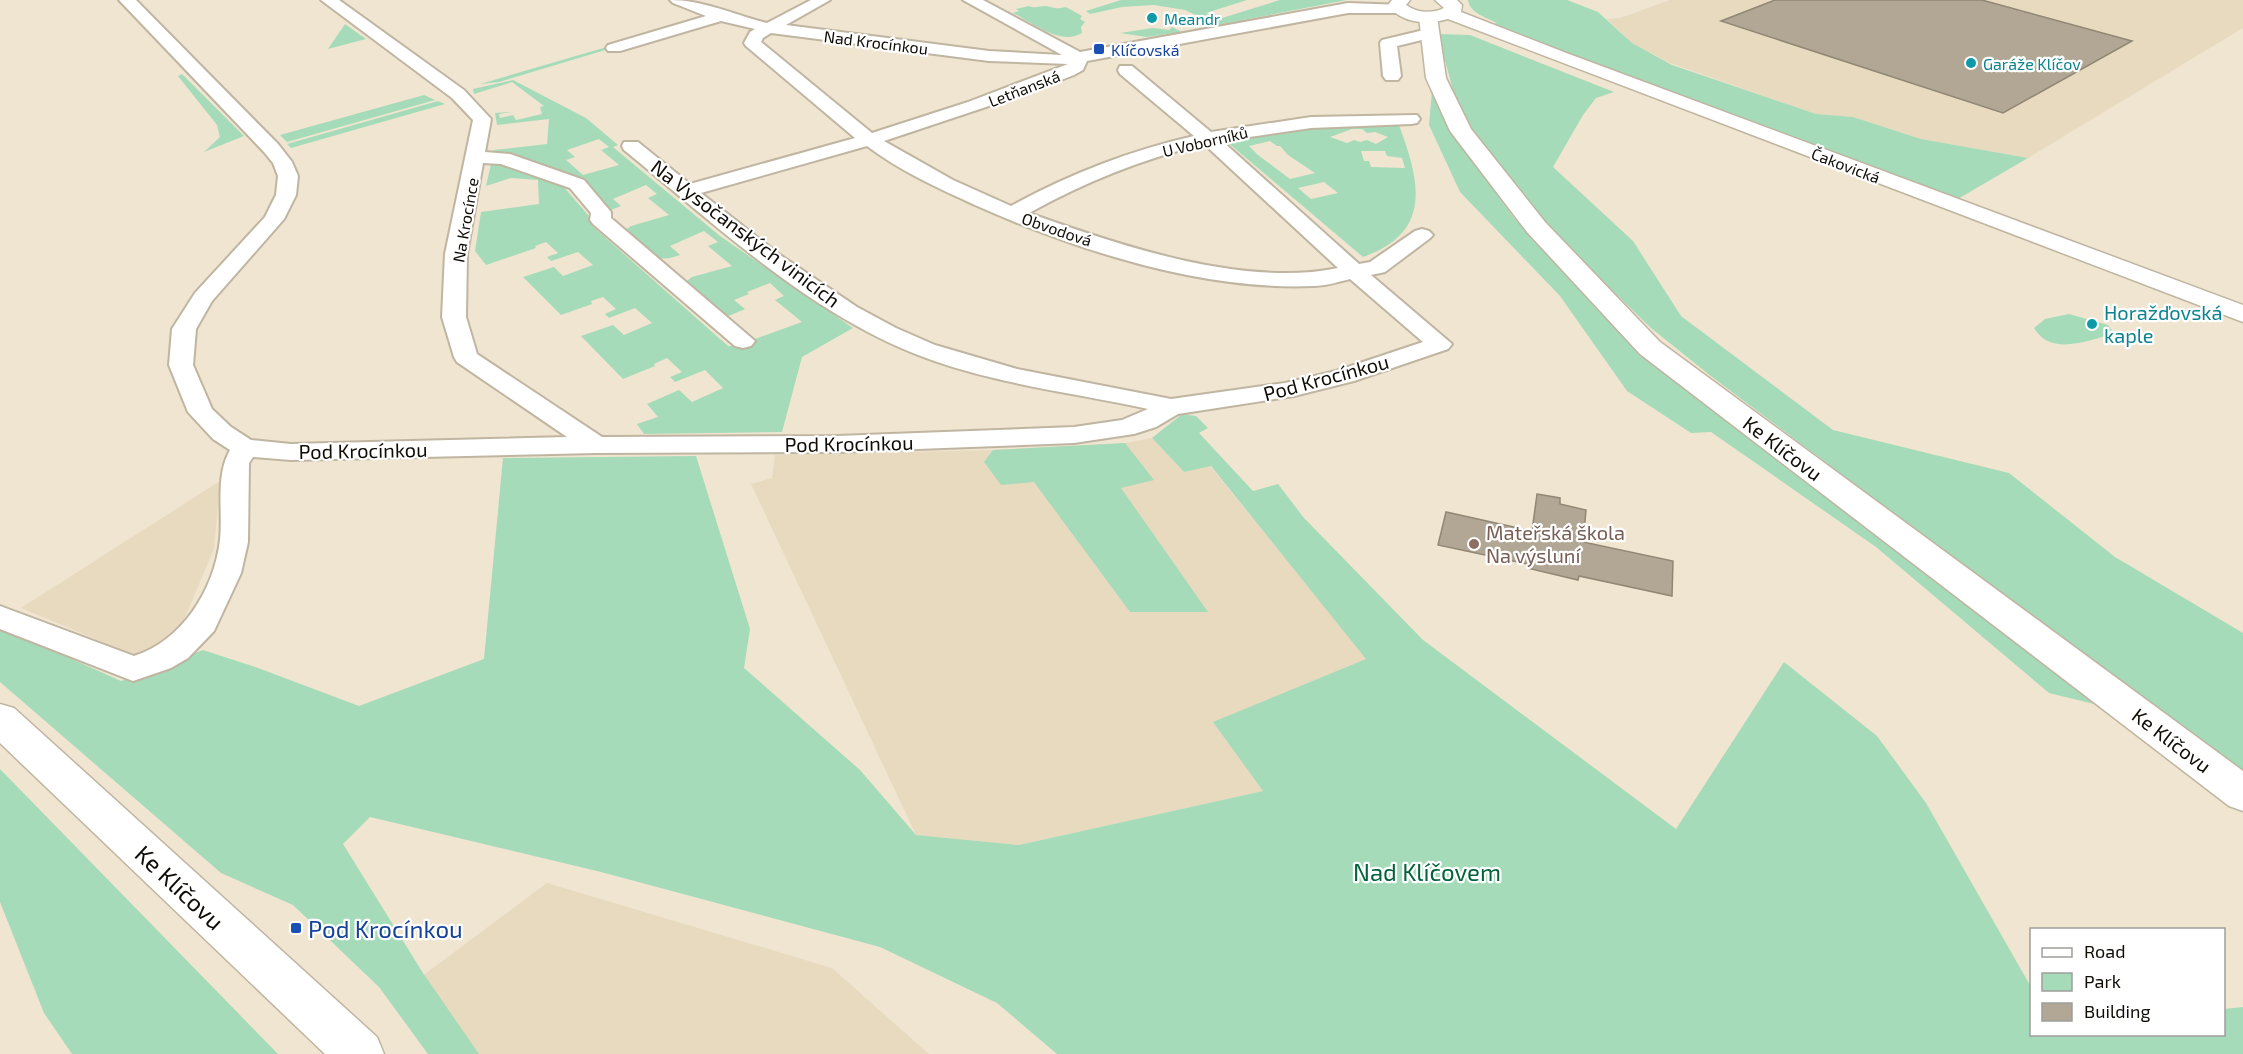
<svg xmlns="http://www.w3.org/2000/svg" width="2243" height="1054" viewBox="0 0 2243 1054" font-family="'Exo 2',sans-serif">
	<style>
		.built { fill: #e7dabf }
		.green { fill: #a5dbb9; fill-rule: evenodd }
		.building { fill: #b1a794; stroke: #908774; stroke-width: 1.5 }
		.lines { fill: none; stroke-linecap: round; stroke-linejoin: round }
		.minor-casing { stroke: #bfb5a1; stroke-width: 4 }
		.tertiary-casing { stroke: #bfb5a1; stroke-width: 3 }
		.secondary-casing { stroke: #bfb5a1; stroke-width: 3 }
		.minor { fill: #fff; fill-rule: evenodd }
		.tertiary { fill: #fff; fill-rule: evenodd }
		.secondary { fill: #fff; fill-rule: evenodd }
		.culture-dot { fill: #0f9aa8; stroke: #fff; stroke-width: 2 }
		.transit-dot { fill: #1a4fb4; stroke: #fff; stroke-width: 2 }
		.education-dot { fill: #8d6e63; stroke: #fff; stroke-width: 2 }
		.labels { text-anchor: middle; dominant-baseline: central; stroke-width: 4.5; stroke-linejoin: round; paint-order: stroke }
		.far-culture-label { font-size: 16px; fill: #0d838f; stroke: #fff; text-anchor: start }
		.far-street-label { font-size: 16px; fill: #0f0c06; stroke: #fff }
		.far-transit-label { font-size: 16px; fill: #164399; stroke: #fff; text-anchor: start }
		.street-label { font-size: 20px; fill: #0f0c06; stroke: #fff }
		.culture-label { font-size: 20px; fill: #0d838f; stroke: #fff; text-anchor: start }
		.education-label { font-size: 20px; fill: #785e54; stroke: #fff; text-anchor: start }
		.near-park-label { font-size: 24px; fill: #03643b; stroke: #fff }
		.near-street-label { font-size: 24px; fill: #0f0c06; stroke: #fff }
		.near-transit-label { font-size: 24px; fill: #164399; stroke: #fff; text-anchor: start }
	</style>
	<rect width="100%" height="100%" fill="#f0e5d1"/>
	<path class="built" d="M1670,0H2243V28L2028,158L1921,139L1853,117L1816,114L1670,63L1632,43L1607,19L1620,18Z
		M1152,438L1184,472L1210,466L1367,659L1214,722L1263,791L1019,845L916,835L751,484L772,478L775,455L993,450L1125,443Z
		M220,481L214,549L175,641L139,657L21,608Z
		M547,883L832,968L929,1054H476L417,980Z"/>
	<path class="green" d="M1121,0H1247L1206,13L1219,19L1280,0H1347L1217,25L1185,10L1154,5L1122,7L1090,14L1086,11Z
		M1468,0H1567L1598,12L1632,43L1672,65L1816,114L1853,117L1921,139L2028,158L1956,200L1548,47L1492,24L1497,23C1485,17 1470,13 1468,0Z
		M1029,6C1036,9 1038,6 1045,6C1055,7 1054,10 1066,7L1082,16L1080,19L1085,22L1081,27L1082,33C1060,46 1033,23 1013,13L1019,11L1016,9Z
		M345,24L366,39L328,49Z
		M1172,27L1182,32L1147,37L1120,33L1153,28L1169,30Z
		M1438,34L1470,35L1614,92L1596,98L1583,115L1553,167L1633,241L1681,316L1833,430L2009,473L2115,557L2243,633V776L1712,377L1651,328L1554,234L1480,141L1458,109Z
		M617,44L612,48L499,82L480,84Z
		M182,74L244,136L204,152L220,137L217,125L178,76Z
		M513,80L586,118L618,145L613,147L720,236L853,328L802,357L782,432L644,434L637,424L658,417L647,404L679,390L692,402L723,388L705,370L675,382L670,377L682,372L667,358L654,364L655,366L623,379L581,336L613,325L624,335L652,323L635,308L609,318L605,314L616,309L603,297L591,301L592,304L561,315L523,277L554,267L563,276L593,265L578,252L551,261L547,257L558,253L546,242L535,246L536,248L486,265L475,251L481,212L539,204L538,180L511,178L486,186L491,164L497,163L562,185L588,215L591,225L728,346H736L802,322L775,300L784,296L770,283L747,292L749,294L734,300L745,309L726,317L683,284L692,277L732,266L708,246L718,242L704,231L670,246L680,255C650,266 644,250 624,231L631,226L669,215L648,198L657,194L646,185L613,199L621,206L611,210L597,198L492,153L494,150L547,144L549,119L497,125L495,113L511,112L499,114L500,118L513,115L516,120L542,114L540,107L544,106L512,82L474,94L473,89ZM599,139L609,147L601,150L619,165L583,175L566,160L575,157L567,150Z
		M1432,91L1463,148L1514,218L1645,357L1695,397L1906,551L2094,704L2049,693L1876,547L1711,432L1691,433L1627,391L1560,296L1460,192L1429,125Z
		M424,95L435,100L287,142L280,135Z
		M438,101L445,104L291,148L287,144Z
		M1361,125H1399C1420,182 1433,232 1363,257L1226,141L1278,132ZM1352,129H1362L1367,133L1375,132L1388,137L1376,144L1367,140L1360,142L1354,140L1347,143L1330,137ZM1270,141L1277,146H1280L1288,155L1315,173L1290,179L1258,155L1249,146ZM1361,151H1385L1387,156L1402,158L1405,168L1371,167L1369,161H1364ZM1324,182L1338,193L1311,199L1298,188Z
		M2069,314L2108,325L2114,334C2088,340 2051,357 2034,328L2045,319Z
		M1182,414L1196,416L1208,428L1199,433L1253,491L1278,484L1304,518L1423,640L1676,829L1784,662L1877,736L1926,803L2031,987L2032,1034H2224V1009L2243,1007V1054H1057L997,1003L880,947L601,872L370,817L343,844L423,973L479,1054H428L379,987L293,905L221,873L0,682V627L121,681L203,650L258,668L359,706L484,659L503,458L696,456L750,629L744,668L860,770L916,835L1019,845L1263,791L1213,722L1366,659L1211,466L1184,472L1152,438Z
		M1125,443L1154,480L1121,488L1208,612H1130L1034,482L1001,485L984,462L993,450Z
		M0,769L278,1054H72L44,1013L0,902Z"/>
	<path class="building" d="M1775,0H1982L2132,41L2003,113L1721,21Z
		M1537,494L1560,498V504L1586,510L1583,542L1673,561L1672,596L1579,576L1578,580L1527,568V564L1438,545L1446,512L1532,531Z"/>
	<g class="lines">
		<defs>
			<path id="minor" d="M119,0H136L278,144L292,162L298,176L296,195L284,219L212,301L196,329L193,365L212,409L231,427L251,440L291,444L567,437L457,362L454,357L442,317L445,254L473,120L452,98L321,0H339L464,90L491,119L485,152L510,154L584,180L611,212V218L755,341L751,346L743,348L735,346L593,224L590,220L591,213L570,188L501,164L483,163L467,254L466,317L477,354L602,437L837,436L1074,427L1122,420L1148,409C1072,392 992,384 918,355C806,311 716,225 624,150L622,146L624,142H638L690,184L855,138L746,46L744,43L750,32L755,29L721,21L620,51H608L606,48L608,45L706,16L673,3L670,0C703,0 735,15 767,23L811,0H830L786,25L989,51L1062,55L963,0H983L1080,52L1348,3L1403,5L1406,8L1403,11L1398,13H1348L1087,61L1083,70L1074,75L1028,93L884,141L953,180L1011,206C1069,174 1129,151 1194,136L1120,74L1118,70L1120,66H1132L1211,132L1311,117L1417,115L1420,119L1417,123L1411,124L1311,128L1222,141L1359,264L1370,262L1415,231L1422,229L1429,231L1433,235L1429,239L1385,272L1371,275L1452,344L1448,349L1354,381L1294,396L1178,414L1156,427L1134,434L1074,443L837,452L596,453L291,460L253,457L249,463L248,542L241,573L214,631L188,658L171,668L133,681L0,629V606L134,656C182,641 214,590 220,540C223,511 215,476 230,450L213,439L188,412L169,365L172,329L195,293L265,217L276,195L278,176L273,163L264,152ZM771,33L989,61L1068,64L968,102L872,133L761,42L763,38ZM1204,144L1338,268C1244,288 1118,245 1029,213C1085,182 1142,159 1204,144ZM867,146C900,171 938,188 975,205C1076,250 1202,291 1314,286C1326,286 1338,282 1350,279L1423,342L1336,371L1285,383L1171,399L1017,369L935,345L896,328L857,307L780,255L701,193Z
				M1428,29L1434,31L1436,34L1434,37L1397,46L1401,76L1398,80H1386L1383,76L1380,43L1382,40Z"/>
			<path id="tertiary" d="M1428,12L1434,13L1437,17L1446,78L1471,129L1545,222L1660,342L2243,771V811L2229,806L1640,354L1527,232L1450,131L1426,78L1419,17L1422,13Z
				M0,704L14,708L377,1037L384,1054H325L0,743Z"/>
			<path id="secondary" d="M1392,0H1410L1406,5C1418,13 1431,14 1444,8L1435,0H1457L1462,5L1461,12L1569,54L2243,305V322L1448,19C1427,25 1402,24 1388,5Z"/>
		</defs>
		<use href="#minor" class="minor-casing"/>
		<use href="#tertiary" class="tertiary-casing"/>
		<use href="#secondary" class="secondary-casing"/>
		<use href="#minor" class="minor"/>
		<use href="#tertiary" class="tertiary"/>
		<use href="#secondary" class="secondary"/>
	</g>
	<g class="culture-dot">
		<circle cx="1152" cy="18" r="6"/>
		<circle cx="1971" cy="63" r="6"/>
		<circle cx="2092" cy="324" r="6"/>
	</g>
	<g class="transit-dot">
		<rect x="1093" y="43" width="12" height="12" rx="3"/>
		<rect x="290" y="922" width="12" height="12" rx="3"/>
	</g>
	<circle class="education-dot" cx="1474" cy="544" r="6"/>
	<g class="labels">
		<g class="far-culture-label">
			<text x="1164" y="18">Meandr</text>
			<text x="1983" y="63">Garáže Klíčov</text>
		</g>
		<g class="far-street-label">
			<text transform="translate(876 42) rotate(7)">Nad Krocínkou</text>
			<text transform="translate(1024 88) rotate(-21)">Letňanská</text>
			<text transform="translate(1205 141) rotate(-13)">U Voborníků</text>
			<text transform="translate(1846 165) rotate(21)">Čakovická</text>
			<text transform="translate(465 220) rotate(-80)">Na Krocínce</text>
			<text transform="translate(1057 229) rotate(19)">Obvodová</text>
		</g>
		<g class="far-transit-label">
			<text x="1111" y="49">Klíčovská</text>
		</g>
		<g class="street-label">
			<text transform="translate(746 233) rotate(37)">Na Vysočanských vinicích</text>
			<text transform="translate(1326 377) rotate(-15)">Pod Krocínkou</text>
			<text transform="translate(849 443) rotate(-1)">Pod Krocínkou</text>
			<text transform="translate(1783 448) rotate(37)">Ke Klíčovu</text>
			<text transform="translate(363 450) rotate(-1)">Pod Krocínkou</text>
			<text transform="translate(2172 740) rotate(37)">Ke Klíčovu</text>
		</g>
		<g class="culture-label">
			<text x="2104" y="312">Horažďovská<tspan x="2104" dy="23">kaple</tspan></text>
		</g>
		<g class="education-label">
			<text x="1486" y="532">Mateřská škola<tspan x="1486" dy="23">Na výsluní</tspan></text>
		</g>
		<g class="near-park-label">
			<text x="1427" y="871">Nad Klíčovem</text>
		</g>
		<g class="near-street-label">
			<text transform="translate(180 887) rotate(43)">Ke Klíčovu</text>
		</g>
		<g class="near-transit-label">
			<text x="308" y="928">Pod Krocínkou</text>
		</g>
	</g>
	<rect x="2030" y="928" width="195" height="108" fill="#ffffff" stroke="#9f9e9b" stroke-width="1.5"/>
	<rect x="2042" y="948" width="30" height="9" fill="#ffffff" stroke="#9f9e9b" stroke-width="1.5"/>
	<text x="2084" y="958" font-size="18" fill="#0f0c06">Road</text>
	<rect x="2042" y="973" width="30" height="18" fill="#a5dbb9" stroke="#9f9e9b" stroke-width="1.5"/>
	<text x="2084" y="988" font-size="18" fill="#0f0c06">Park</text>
	<rect x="2042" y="1003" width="30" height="18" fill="#b1a794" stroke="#9f9e9b" stroke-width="1.5"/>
	<text x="2084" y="1018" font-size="18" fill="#0f0c06">Building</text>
</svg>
